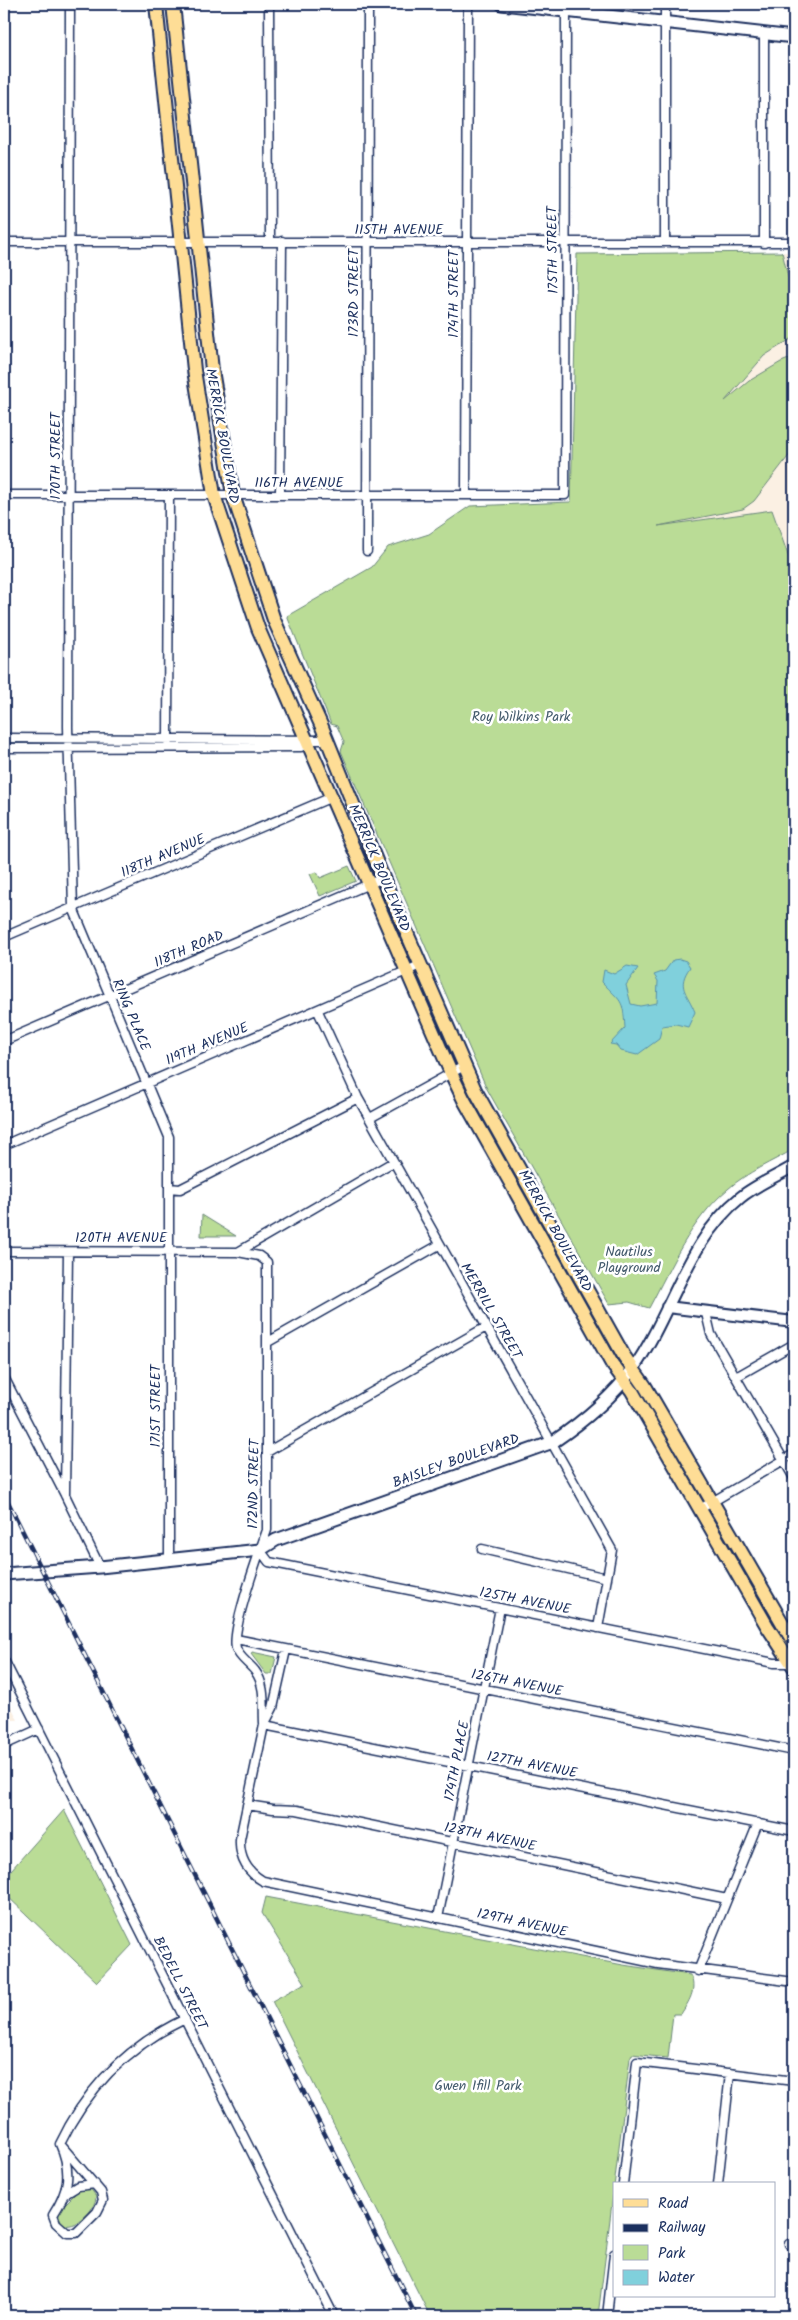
<svg xmlns="http://www.w3.org/2000/svg" width="798" height="2320" viewBox="0 0 798 2320" font-family="Kalam,sans-serif">
	<style>
		.built { fill: #fbf0e3 }
		.green { fill: #badc96; stroke: #6a867a }
		.water { fill: #80d0dc; stroke: #5890aa }
		.lines { fill: none; stroke-linecap: round; stroke-linejoin: round }
		.minor-casing { stroke: #1b2f5e; stroke-width: 11 }
		.tertiary-casing { stroke: #1b2f5e; stroke-width: 14 }
		.secondary-casing { stroke: #1b2f5e; stroke-width: 15 }
		.primary-casing { stroke: #1b2f5e; stroke-width: 16 }
		.minor { stroke: #fff; stroke-width: 8 }
		.tertiary { stroke: #fff; stroke-width: 10 }
		.secondary { stroke: #fff; stroke-width: 11 }
		.primary { stroke: #fedd96; stroke-width: 12 }
		.rail-casing { stroke: #1b2f5e; stroke-width: 4.5 }
		.rail { stroke: #fff; stroke-width: 2.5; stroke-dasharray: 8; stroke-linecap: butt }
		.labels { text-anchor: middle; dominant-baseline: central; stroke-width: 5; stroke-linejoin: round; paint-order: stroke }
		.street-label { font-size: 14px; fill: #1b2f5e; stroke: #fff }
		.park-label { font-size: 14px; fill: #435a6c; stroke: #fff }
	</style>
	<rect width="100%" height="100%" fill="#fff"/>
	<filter id="ink" filterUnits="userSpaceOnUse"><feTurbulence type="fractalNoise" baseFrequency=".02" numOctaves="2"/><feDisplacementMap in="SourceGraphic" scale="10" xChannelSelector="R" yChannelSelector="G"/><feConvolveMatrix kernelMatrix="1 2 1 2 8 2 1 2 1" color-interpolation-filters="sRGB"/></filter>
	<g filter="url(#ink)">
		<path class="built" d="M782,252L794,253V301Z
			M794,337V572L772,510L645,528L647,491L764,356Z
			M4,1692L18,1720H4Z"/>
		<path class="green" d="M782,252L794,301V337L764,356L725,401L749,381L781,362L794,357V449L754,501L743,509L658,526L772,510L794,572V1149C772,1162 747,1172 728,1189C690,1221 672,1265 649,1308L629,1302L609,1304L487,1089L341,751L344,742L337,726L331,724L287,616L372,567L388,547L429,534L470,506L571,502L577,254Z
			M349,866L356,881L320,896L310,874L317,872L320,878Z
			M202,1215L236,1236H201Z
			M252,1652L276,1657L272,1674H266L251,1654Z
			M64,1810L132,1945L97,1982L4,1893V1878Z
			M266,1897L623,1965L690,1975C698,1989 688,2003 681,2014H673L668,2058L632,2054L630,2058L598,2316H430L272,2001L305,1983L262,1913Z
			M90,2188L96,2196C96,2210 75,2231 62,2224L58,2214L61,2208L80,2189Z"/>
		<path class="water" d="M680,959L686,961L690,967C676,987 687,992 695,1012L688,1027L676,1024L662,1026L659,1039L637,1055L621,1051L616,1045L610,1044L625,1028C623,998 622,1003 602,982L604,970L614,974L627,966L638,968L626,985L631,1004L640,1006L657,1003L658,981L654,975L665,971L673,960Z"/>
		<g class="lines">
			<defs>
				<path id="minor" d="M70,4L68,727L73,908L169,1137V1561
					M269,4L270,241
					M4,242H794
					M665,242V4
					M764,243V34
					M4,495H565L566,4
					M280,495L282,241
					M466,495L468,4
					M367,551L368,4
					M4,738L327,740
					M168,741L169,495
					M4,748L301,747L308,741
					M4,937L332,797
					M318,1011L358,1098L612,1550L598,1628
					M4,1041L383,878
					M370,1118L464,1066
					M4,1145L420,965
					M169,1188L180,1189L358,1098
					M4,1251L238,1252L259,1256L267,1262V1530C260,1551 231,1628 236,1648C239,1658 249,1663 255,1671C266,1685 263,1706 264,1723
					M238,1252L393,1162
					M706,1313L711,1334L794,1478
					M268,1342L439,1245
					M4,1377L65,1495L100,1567
					M736,1377L794,1344
					M267,1452L486,1327
					M65,1495L68,1252
					M700,1509L794,1454
					M482,1549L607,1578
					M260,1550L269,1562L774,1663H794
					M236,1639L794,1751
					M286,1650L273,1708L264,1725L240,1839C239,1858 247,1872 263,1881L658,1964L794,1982
					M4,1660L334,2316
					M264,1725L794,1831
					M4,1745L39,1729
					M247,1805L273,1809L297,1810L727,1899
					M438,1918L500,1608
					M698,1971L758,1823
					M60,2144L101,2192L103,2200L97,2212L76,2233H67L56,2223L53,2215C69,2191 72,2171 60,2144C87,2087 128,2046 185,2019
					M623,2184L637,2062L794,2081
					M718,2184L730,2073
					M65,2194L78,2186L95,2184
					M789,2244H794
					M607,2316L614,2254"/>
				<path id="tertiary" d="M667,1307L794,1322
					M633,1369C672,1314 687,1240 741,1197C756,1185 777,1176 794,1166"/>
				<path id="secondary" d="M502,4L794,37
					M4,1574L100,1567L260,1550L276,1540L553,1442C584,1421 611,1399 633,1369"/>
				<path id="primary" d="M156,4L194,370L214,495L258,628L451,1073L464,1100L612,1364L632,1391L767,1626L794,1667
					M173,4L212,370L233,495L274,620L322,727L383,878L475,1090L624,1356L645,1386L794,1643"/>
			</defs>
			<use href="#minor" class="minor-casing"/>
			<use href="#tertiary" class="tertiary-casing"/>
			<use href="#secondary" class="secondary-casing"/>
			<use href="#primary" class="primary-casing"/>
			<use href="#minor" class="minor"/>
			<use href="#tertiary" class="tertiary"/>
			<use href="#secondary" class="secondary"/>
			<use href="#primary" class="primary"/>
			<defs>
				<path id="rail" d="M4,1494L416,2316"/>
			</defs>
			<use href="#rail" class="rail-casing"/>
			<use href="#rail" class="rail"/>
		</g>
	</g>
	<g class="labels">
		<g class="street-label">
			<text x="399" y="230">115TH AVENUE</text>
			<text transform="translate(553 250) rotate(-91)">175TH STREET</text>
			<text transform="translate(354 293) rotate(-90)">173RD STREET</text>
			<text transform="translate(454 294) rotate(-90)">174TH STREET</text>
			<text transform="translate(222 436) rotate(80)">MERRICK BOULEVARD</text>
			<text transform="translate(56 456) rotate(-90)">170TH STREET</text>
			<text x="299" y="483">116TH AVENUE</text>
			<text transform="translate(163 856) rotate(-23)">118TH AVENUE</text>
			<text transform="translate(379 868) rotate(67)">MERRICK BOULEVARD</text>
			<text transform="translate(189 949) rotate(-23)">118TH ROAD</text>
			<text transform="translate(131 1015) rotate(67)">RING PLACE</text>
			<text transform="translate(207 1044) rotate(-23)">119TH AVENUE</text>
			<text transform="translate(555 1231) rotate(61)">MERRICK BOULEVARD</text>
			<text x="121" y="1238">120TH AVENUE</text>
			<text transform="translate(491 1311) rotate(60)">MERRILL STREET</text>
			<text transform="translate(156 1406) rotate(-90)">171ST STREET</text>
			<text transform="translate(456 1461) rotate(-20)">BAISLEY BOULEVARD</text>
			<text transform="translate(254 1484) rotate(-89)">172ND STREET</text>
			<text transform="translate(525 1601) rotate(11)">125TH AVENUE</text>
			<text transform="translate(517 1683) rotate(11)">126TH AVENUE</text>
			<text transform="translate(457 1761) rotate(-79)">174TH PLACE</text>
			<text transform="translate(532 1765) rotate(11)">127TH AVENUE</text>
			<text transform="translate(490 1837) rotate(12)">128TH AVENUE</text>
			<text transform="translate(522 1923) rotate(12)">129TH AVENUE</text>
			<text transform="translate(180 1983) rotate(63)">BEDELL STREET</text>
		</g>
		<g class="park-label">
			<text x="521" y="717">Roy Wilkins Park</text>
			<text x="629" y="1252">Nautilus<tspan x="629" dy="16">Playground</tspan></text>
			<text x="478" y="2086">Gwen Ifill Park</text>
		</g>
	</g>
	<rect width="798" height="2320" fill="none" stroke="#fff" stroke-width="20"/>
	<rect x="10" y="10" width="778" height="2300" fill="none" stroke="#1b2f5e" stroke-width="2" filter="url(#ink)"/>
	<rect x="613" y="2182" width="162" height="115" fill="#ffffff" stroke="#a4acbf"/>
	<rect x="623" y="2199" width="25" height="8" fill="#fedd96" stroke="#a4acbf"/>
	<text x="658" y="2208" font-size="15" fill="#1b2f5e">Road</text>
	<rect x="623" y="2224" width="25" height="8" fill="#1b2f5e" stroke="#a4acbf"/>
	<text x="658" y="2232" font-size="15" fill="#1b2f5e">Railway</text>
	<rect x="623" y="2245" width="25" height="15" fill="#badc96" stroke="#a4acbf"/>
	<text x="658" y="2258" font-size="15" fill="#1b2f5e">Park</text>
	<rect x="623" y="2270" width="25" height="15" fill="#80d0dc" stroke="#a4acbf"/>
	<text x="658" y="2282" font-size="15" fill="#1b2f5e">Water</text>
</svg>
